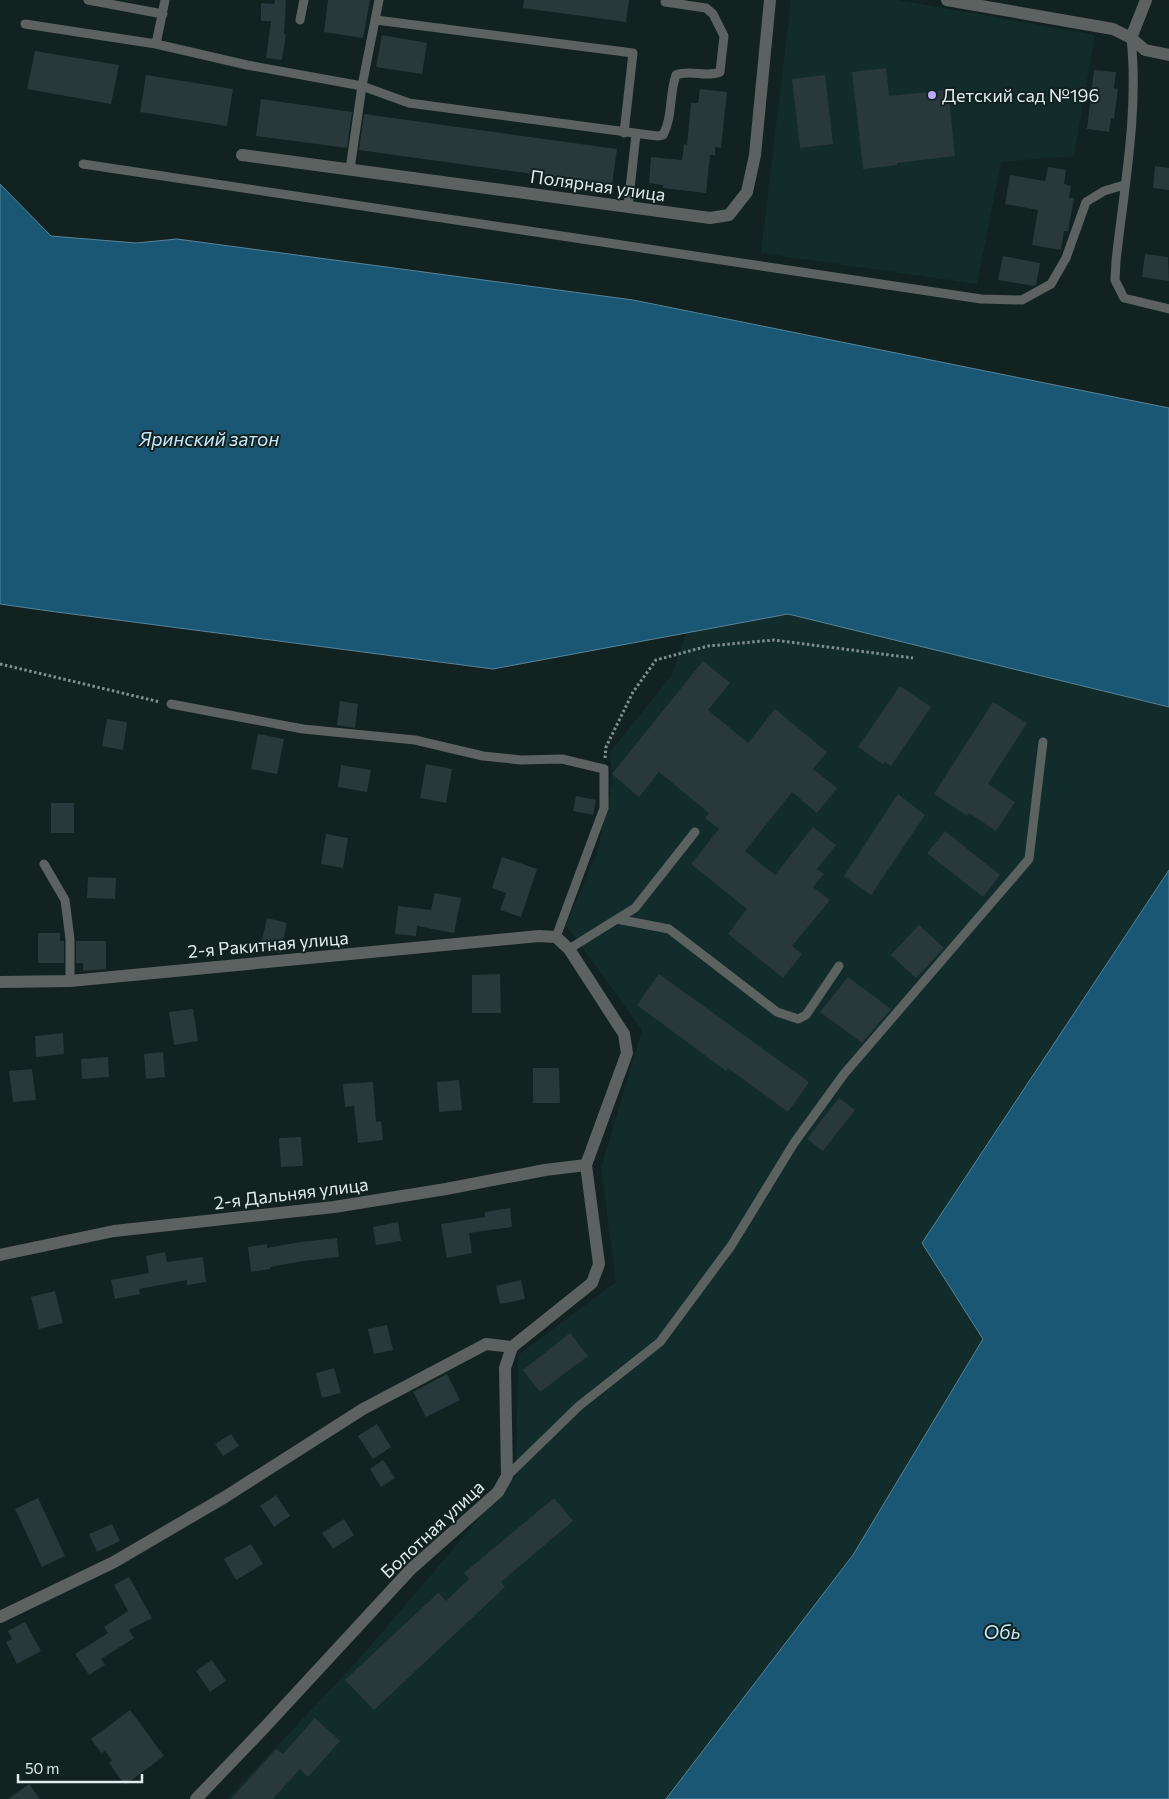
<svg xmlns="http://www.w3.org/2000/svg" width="1169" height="1799" viewBox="0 0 1169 1799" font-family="Commissioner,sans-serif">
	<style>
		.built { fill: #122c2b }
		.water { fill: #1a5774; stroke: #568498 }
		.building { fill: #28383b }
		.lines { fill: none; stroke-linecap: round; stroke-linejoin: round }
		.path { stroke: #828f8e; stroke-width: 3; stroke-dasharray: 2.5 2.5; stroke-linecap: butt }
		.service { stroke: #5b625f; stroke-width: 9 }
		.minor { stroke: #5b625f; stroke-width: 12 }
		.poi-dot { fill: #bfa9f4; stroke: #122221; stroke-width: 2 }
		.labels { text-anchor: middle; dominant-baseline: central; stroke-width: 4; stroke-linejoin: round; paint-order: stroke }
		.poi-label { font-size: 18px; fill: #e2ecec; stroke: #122221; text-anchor: start }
		.street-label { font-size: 18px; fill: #e2ecec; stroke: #122221 }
		.water-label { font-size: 19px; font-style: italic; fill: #c7e7fa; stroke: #122221 }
	</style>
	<rect width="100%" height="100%" fill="#122221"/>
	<path class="built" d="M791,0H898L1095,35L1074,156L1001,162L977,284L761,253Z
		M788,614L1169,707V870L922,1243L983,1338L853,1555L666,1799H227L360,1658L516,1475L518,1355L616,1282L601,1168L642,1030L566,925L598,850L612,783L610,752L672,675L686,633Z"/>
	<path class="water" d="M0,184L51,236L136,243L177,239L633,300L1169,408V707L788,614L493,669L49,611L0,604Z
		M1169,870V1799H666L853,1555L983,1339L922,1243Z"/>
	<path class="building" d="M275,0H286L284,34H286L282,60L266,58L271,21H261V3L274,4Z
		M328,0H370L363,38L324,32Z
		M524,0H629L626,22L523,8Z
		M382,35L427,43L422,74L376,67Z
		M35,51L119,65L111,104L27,89Z
		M886,68L889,96L948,90L955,156L897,163V165L863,169L852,72Z
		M1094,70L1116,72L1114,88L1118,89L1114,119L1111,118L1109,132L1087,129Z
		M146,75L233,89L227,126L140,112Z
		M825,75L833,144L800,148L792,79Z
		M700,89L727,92L721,148L715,147V155H710L706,193L663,188V185L649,183L651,157L682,160L684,144L687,145L691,103H698Z
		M261,99L352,112L347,148L256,136Z
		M364,114L617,149L612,185L359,150Z
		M1155,166L1169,168V190L1153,188Z
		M1048,167L1066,170L1064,184L1071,186L1069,198H1074L1068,231H1064L1061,250L1032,245L1038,210L1005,204L1010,175L1045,181Z
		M1145,254L1168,257L1169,281L1142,277Z
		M1003,256L1040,263L1036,285L1034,286L998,280Z
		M703,661L730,683L708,710L748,743L775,709L827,752L813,769L837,788L817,813L792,792L745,851L775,875L813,827L836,845L817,869L824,874L813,887L830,900L792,946L802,954L783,978L728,934L747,909L691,864L719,829L705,818L709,813L659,772L639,797L612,774Z
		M900,686L931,707L891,766L885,762L883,764L858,747Z
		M340,701L358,704L355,728L337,725Z
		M993,702L1027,723L988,784L1015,802L996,831L969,813L967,816L934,794Z
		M107,719L127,722L123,750L102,746Z
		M258,734L284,739L277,774L251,769Z
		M426,764L452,769L446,803L420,798Z
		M341,765L371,770L367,792L338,787Z
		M898,794L925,815L871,895L844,876Z
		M576,796L596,800L593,815L573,811Z
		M51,803H74V833H51Z
		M945,831L1000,875L983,897L927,853Z
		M326,834L348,838L343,868L321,864Z
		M502,857L537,869L521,917L500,910L506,893L492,888Z
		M88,877L116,878L115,899L87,898Z
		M435,893L461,898L454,933L417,926L416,936L395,934L398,906L431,910Z
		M267,918L287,923L280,953L260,948Z
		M919,925L944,948L916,978L891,955Z
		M38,933H60V941H64V963H38Z
		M76,941H106V969L83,971V963H76Z
		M500,974L501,1013H472V975Z
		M659,974L809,1082L788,1112L728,1068L726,1071L637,1005Z
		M848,977L891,1009L862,1043L820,1012Z
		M193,1009L198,1041L174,1045L169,1012Z
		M63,1033L64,1054L36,1057L35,1036Z
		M163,1052L165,1077L146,1079L144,1054Z
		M108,1057L109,1077L82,1079L81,1059Z
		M533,1068H559L560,1103H533Z
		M32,1069L36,1100L13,1102L9,1071Z
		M459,1080L462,1110L439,1112L437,1082Z
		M373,1082L376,1122L381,1121L383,1140L358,1143L354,1106L345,1107L343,1084Z
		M839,1098L855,1110L823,1151L807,1139Z
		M301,1137L303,1166L281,1167L279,1138Z
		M510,1208L512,1227L469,1233L472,1253L447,1258L441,1224L485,1217V1212Z
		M398,1222L401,1241L376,1245L373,1227Z
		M337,1238L339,1257L303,1261L270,1267V1269L251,1272L248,1247L267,1244V1248L300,1242Z
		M165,1252L167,1262L203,1257L206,1282L187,1285V1280L139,1289L140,1294L115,1299L111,1280L149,1273L146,1256Z
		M521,1280L525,1299L500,1304L496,1286Z
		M55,1291L63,1323L39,1329L31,1297Z
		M387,1325L393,1350L374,1354L368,1329Z
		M570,1333L588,1356L540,1392L523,1370Z
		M334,1368L341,1393L322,1398L316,1373Z
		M447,1374L460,1400L426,1417L413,1392Z
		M377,1424L391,1447L373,1459L358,1436Z
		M231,1434L239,1446L223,1456L215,1444Z
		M383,1460L395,1478L381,1487L370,1469Z
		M276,1495L290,1516L274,1527L260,1506Z
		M38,1498L65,1556L42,1567L15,1509Z
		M554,1498L573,1521L501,1582L505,1587L374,1710L345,1680L438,1593L446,1601L469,1579L464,1573Z
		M344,1519L354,1535L333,1549L322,1533Z
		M112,1524L120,1541L97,1552L89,1534Z
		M251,1544L263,1564L236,1580L224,1559Z
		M129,1577L152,1618L129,1630L134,1638L101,1659L105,1665L89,1675L75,1654L108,1633L104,1627L128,1611L114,1585Z
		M25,1622L41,1651L17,1664L6,1642L12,1639L8,1631Z
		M212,1660L226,1681L210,1692L196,1671Z
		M130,1710L164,1756L125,1785L109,1763L112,1760L105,1751L101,1753L91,1739Z
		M315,1718L340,1741L308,1777L300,1769L273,1799H231L276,1749L283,1754Z
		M29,1784L40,1799H8Z"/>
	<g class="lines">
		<path class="path" d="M0,664L160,702
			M605,758L606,747L633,692L656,660L708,646L774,640L913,658"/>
		<path class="service" d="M88,0L163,14
			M165,0L156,44L247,65L362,86L350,169
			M379,0L362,86L409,103L657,136L663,135C673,117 669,94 676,75C690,69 706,78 720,72L724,36L713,14L706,8L665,2
			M300,20L304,0
			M376,20L633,53L624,133
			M25,24L156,44
			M1131,38C1139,110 1124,188 1116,261L1115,280L1124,298L1169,309
			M83,164L981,299L1022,300L1051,284L1066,258L1086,202L1104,191L1124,185
			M628,207L636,134
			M171,704L303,729L415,740L483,756L521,760L562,759L604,769V808L556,937
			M44,864L65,900L70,939V981
			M617,919L635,908L695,832
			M569,949L617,919L669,929L777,1012L798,1019L806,1015L839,966
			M507,1476L579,1406L660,1342L731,1246L794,1143L844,1074L1029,859L1043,742"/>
		<path class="minor" d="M947,0L1113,29L1131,38L1145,50L1169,55
			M1131,38L1146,0
			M242,155L710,218L729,215L747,192L755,155L770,0
			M0,982L70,981L539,936L556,937L569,949L624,1034L627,1053L586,1165L599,1264L592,1283L512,1347L505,1368L507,1476L498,1492L411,1569L265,1727L196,1799
			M0,1255L114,1231L334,1207L446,1189L545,1170L586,1165
			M0,1617L114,1562L225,1497L363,1409L486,1344L512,1347"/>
	</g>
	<circle class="poi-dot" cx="932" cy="95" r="5"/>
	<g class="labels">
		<g class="poi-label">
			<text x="942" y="95">Детский сад №196</text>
		</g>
		<g class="street-label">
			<text transform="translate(598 185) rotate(8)">Полярная улица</text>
			<text transform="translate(268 944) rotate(-5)">2-я Ракитная улица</text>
			<text transform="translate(291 1193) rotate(-7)">2-я Дальняя улица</text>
			<text transform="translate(432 1529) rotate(-43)">Болотная улица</text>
		</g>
		<g class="water-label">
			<text x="209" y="438">Яринский затон</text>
			<text x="1002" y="1631">Обь</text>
		</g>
	</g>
	<path d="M18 1774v8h124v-8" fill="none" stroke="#e2ecec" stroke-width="2.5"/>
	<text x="25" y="1774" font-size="15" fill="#e2ecec" stroke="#122221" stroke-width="4" paint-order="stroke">50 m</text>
</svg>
